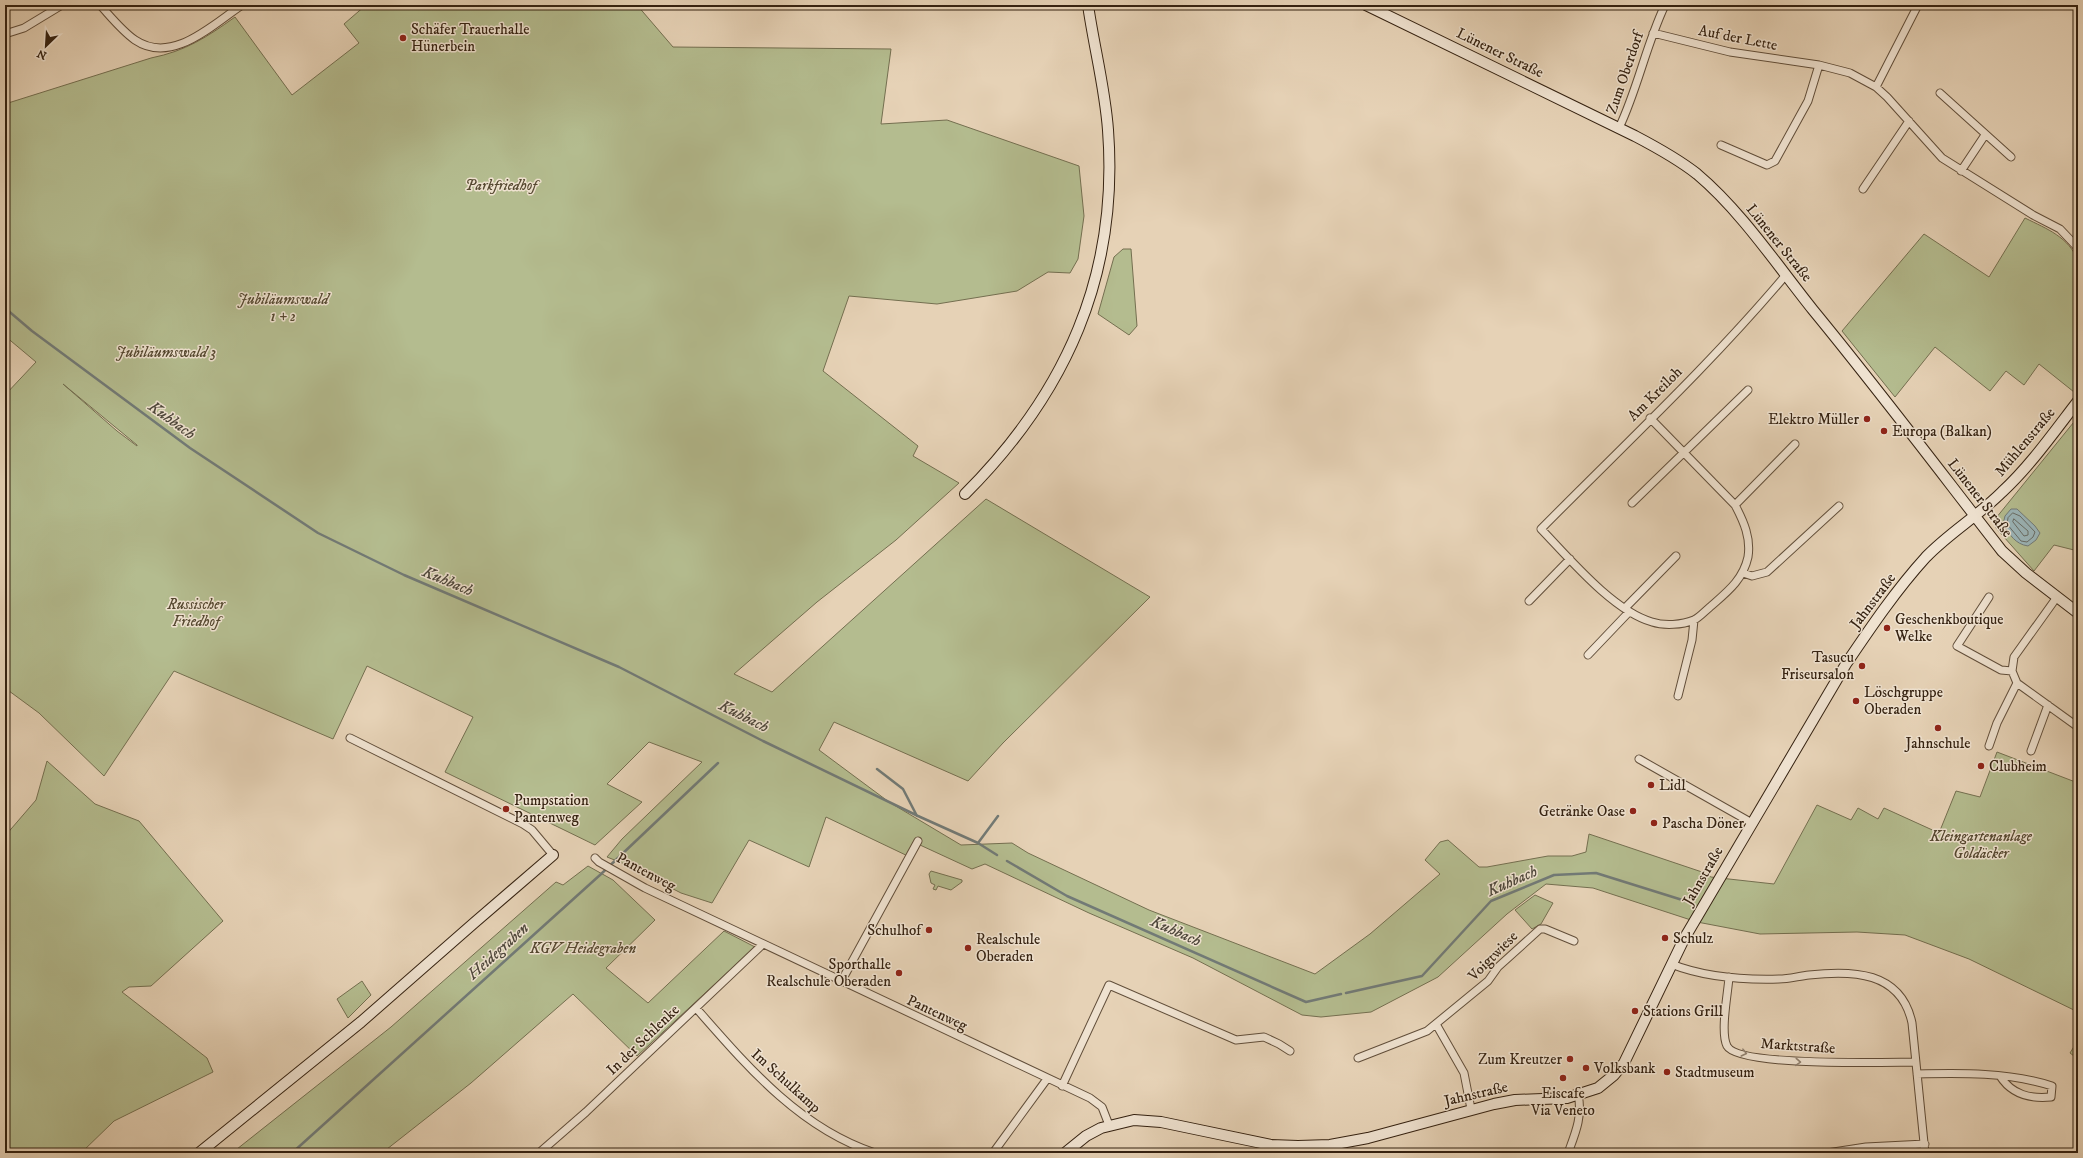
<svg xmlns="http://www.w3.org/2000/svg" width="2083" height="1158" viewBox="0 0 2083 1158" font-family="'IM FELL DW Pica',serif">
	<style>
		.green { fill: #b4bc8f; stroke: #746f50; fill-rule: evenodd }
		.water { fill: #9bb5b9; stroke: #727a76 }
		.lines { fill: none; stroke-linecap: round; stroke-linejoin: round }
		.shore { stroke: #686c65; stroke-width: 1 }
		.stream { stroke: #727a76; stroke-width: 2.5 }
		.minor-casing { stroke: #614e3a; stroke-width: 9 }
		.secondary-casing { stroke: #352211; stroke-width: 12 }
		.minor { stroke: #efe2d0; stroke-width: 7 }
		.secondary { stroke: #efe2d0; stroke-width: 10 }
		.oneway { stroke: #928270 }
		.poi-dot { fill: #8f2418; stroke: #efe2d0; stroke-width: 1.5 }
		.labels { text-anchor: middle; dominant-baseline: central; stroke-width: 3; stroke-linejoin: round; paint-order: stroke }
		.poi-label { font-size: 15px; fill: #352211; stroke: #efe2d0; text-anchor: start }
		.street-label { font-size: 15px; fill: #352211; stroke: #efe2d0 }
		.park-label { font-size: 15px; font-style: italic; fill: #554830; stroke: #efe2d0 }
		.water-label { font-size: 16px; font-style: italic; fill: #4e473b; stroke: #efe2d0 }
	</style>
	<rect width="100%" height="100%" fill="#e6d2b6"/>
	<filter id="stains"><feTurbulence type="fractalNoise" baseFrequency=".005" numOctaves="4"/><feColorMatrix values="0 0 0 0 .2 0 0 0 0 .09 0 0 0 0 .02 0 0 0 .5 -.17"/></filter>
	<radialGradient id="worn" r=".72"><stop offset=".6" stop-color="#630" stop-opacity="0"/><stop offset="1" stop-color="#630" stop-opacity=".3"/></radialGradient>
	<path class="green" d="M366,5H637L673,47L891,49L881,124L947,120L1079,166L1084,216L1078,259L1070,273L1048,272L1017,291L937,304L849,296L823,371L918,446L913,456L959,483L896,540L817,602L734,674L772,692L986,499L1150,597L1003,743L968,781L834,722L819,750L889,802L961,845L1012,843L1028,853L1149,910L1315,974L1370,934L1440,874L1425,860L1440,842L1448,840L1479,867H1487L1548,856H1572L1586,852L1589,834L1702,872L1711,877L1774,884L1817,805L1851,820L1858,808L1878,819L1884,808L1939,833L1956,791L1980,797L1997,752L2078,783V1012L1969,959L1905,935L1857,932L1760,934L1697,922L1593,888L1546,884L1507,914L1438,977L1371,1012L1321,1017L1302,1015L1193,958L1089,913L985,864L972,869L920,845L912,858L826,817L809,867L749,840L712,903L681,893L627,865L607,857L622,839L702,762L649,742L607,784L642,802L595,845L445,772L473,717L367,666L333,739L174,671L104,776L39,713L5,688V395L36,362L5,336V104L151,58C186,51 207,37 235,17L292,95L359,43L344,24ZM63,384L137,445V446L117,431Z
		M2025,218C2047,229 2069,237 2078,261V387L2074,392L2039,364L2024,385L2006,371L1990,391L1935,347L1895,397L1842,331L1924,234L1989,277Z
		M1123,249H1131L1137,326L1129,335L1098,314L1114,257Z
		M2078,417V551L2054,545L2034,571L1996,528V518Z
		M47,761L95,804L139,821L223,921L151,986L129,987L122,992L207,1058L213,1072L114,1121L81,1153H5V836L36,800Z
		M588,866L613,880L655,920L606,968L648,1003L724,931L755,947L637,1056L573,994L471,1083L382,1153H232L391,1027L556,882L563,885Z
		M931,871L962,880V882L951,890L938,886L936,890L933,889L935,885L931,883L929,874Z
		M1535,895L1553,903L1541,924L1532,929L1515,910Z
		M362,981L371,995L348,1018L337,999Z
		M2078,1040V1054L2074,1056L2070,1053Z"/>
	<path class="water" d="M2011,509H2017L2035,526L2040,533L2036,540L2028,546C2015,544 2010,535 2003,524L2005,516Z"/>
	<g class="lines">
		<path class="shore" d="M2013,513L2020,516L2035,532L2033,537L2027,542L2021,541L2007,524L2008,518Z
			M2014,519L2028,531V535L2024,536L2013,522Z"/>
		<path class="stream" d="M5,308L32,331L190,448L318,533L404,575L619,667L763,741L918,816L978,843L997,855
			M877,769L903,789L917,816
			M978,843L998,816
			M1007,861L1067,896L1306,1002L1341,994
			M1346,993L1422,976L1491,901L1554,875L1596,873L1692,903
			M292,1153L600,875L718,763"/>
		<defs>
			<path id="minor" d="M100,5C111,17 122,31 135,40C172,65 212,25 242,5
				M1653,33L1730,52L1819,65L1850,73L1876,87L1887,97L1942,158L2033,215L2060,229L2078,248
				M5,34L24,28L62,5
				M1876,87L1918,5
				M1940,93L2011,157
				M1619,128C1638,88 1646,45 1665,5
				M1721,145L1767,165L1775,161L1808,101L1819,65
				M1961,171L1985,135
				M1863,189L1909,121
				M1650,418L1735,505C1744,522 1751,538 1748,557C1743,580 1727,592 1710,607C1705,611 1700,617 1694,620C1682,625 1664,626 1652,622C1613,611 1569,558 1541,529C1623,446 1710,365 1785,276
				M1632,503L1748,390
				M1735,505L1795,444
				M1743,573L1752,576L1767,572L1839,506
				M1989,597L1957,646L2001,670L2012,671
				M2057,597L2014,657L2012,671L2017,683L2078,727
				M1529,601L1570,559
				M1625,608L1676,556
				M1588,655L1629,612
				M1678,696L1692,640L1694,620
				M350,738L523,824L532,830L553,855
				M1989,746L1997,723L2017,683
				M2031,751L2048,705
				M1639,759L1752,823
				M595,858L599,862L645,888L1090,1098L1102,1107L1109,1125
				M1671,964C1704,977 1743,980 1779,979C1789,979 1799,976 1809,975C1852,970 1901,971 1912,1023L1925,1153
				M1729,977C1728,993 1720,1032 1727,1046C1738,1067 1888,1062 1915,1062
				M841,982L918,841
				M696,1008C747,1066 799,1128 875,1153
				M1436,1024L1464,1073L1471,1109
				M1358,1058L1427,1031L1488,981L1498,967L1540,929H1545L1574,941
				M1917,1074C1961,1073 2009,1072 2052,1086L2051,1097C2030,1099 2012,1095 2000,1076
				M1062,1086L1109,985L1236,1040L1264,1037L1279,1044L1290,1051
				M539,1153L586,1112L763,944
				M993,1153L1047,1079
				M1568,1153C1575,1134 1583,1116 1578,1095
				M1827,1153L1866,1147L1925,1144"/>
			<path id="secondary" d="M1366,5L1635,136C1656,147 1678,159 1697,174C1741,211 1777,265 1813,310C1878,389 1939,470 2002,551L2026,573L2078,613
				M965,494C1066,393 1119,275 1108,130C1105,88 1094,47 1088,5
				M199,1153L361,1022L474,923L553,855
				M1065,1153L1086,1136L1101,1128L1134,1120L1161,1122L1271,1145L1298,1146L1330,1145L1368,1138L1494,1104L1515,1100L1567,1098L1598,1088L1614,1075L1624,1063L1684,939L1846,664C1871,627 1896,590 1926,557C1949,533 1978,516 2002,492C2031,465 2054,432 2078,401"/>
		</defs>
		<use href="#minor" class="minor-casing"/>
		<use href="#secondary" class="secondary-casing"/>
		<use href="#minor" class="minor"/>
		<use href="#secondary" class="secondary"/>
	</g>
	<defs><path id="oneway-chevron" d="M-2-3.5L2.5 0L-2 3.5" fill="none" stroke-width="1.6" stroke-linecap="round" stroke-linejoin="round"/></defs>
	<g class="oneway">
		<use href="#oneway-chevron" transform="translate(1744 1053) rotate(14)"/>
		<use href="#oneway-chevron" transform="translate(1798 1062) rotate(4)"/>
	</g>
	<g class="poi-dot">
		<circle cx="403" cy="38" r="4"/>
		<circle cx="1867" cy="419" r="4"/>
		<circle cx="1884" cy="431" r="4"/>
		<circle cx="1887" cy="628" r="4"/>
		<circle cx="1862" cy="666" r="4"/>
		<circle cx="1856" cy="701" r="4"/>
		<circle cx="1938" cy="728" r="4"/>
		<circle cx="1981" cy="766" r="4"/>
		<circle cx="1651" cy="785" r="4"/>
		<circle cx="506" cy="809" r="4"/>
		<circle cx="1633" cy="811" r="4"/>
		<circle cx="1654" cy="823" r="4"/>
		<circle cx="929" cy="930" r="4"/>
		<circle cx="1665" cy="938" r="4"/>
		<circle cx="968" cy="948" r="4"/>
		<circle cx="899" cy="973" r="4"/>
		<circle cx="1635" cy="1011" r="4"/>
		<circle cx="1570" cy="1059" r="4"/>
		<circle cx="1586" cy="1068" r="4"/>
		<circle cx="1667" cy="1072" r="4"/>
		<circle cx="1563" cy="1078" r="4"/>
	</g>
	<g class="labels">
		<g class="poi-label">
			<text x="411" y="29">Schäfer Trauerhalle<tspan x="411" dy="17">Hünerbein</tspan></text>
			<text x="1859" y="419" text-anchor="end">Elektro Müller</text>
			<text x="1892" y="431">Europa (Balkan)</text>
			<text x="1895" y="619">Geschenkboutique<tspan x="1895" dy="17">Welke</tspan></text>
			<text x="1854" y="657" text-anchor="end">Tasucu<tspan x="1854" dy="17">Friseursalon</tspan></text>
			<text x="1864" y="692">Löschgruppe<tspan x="1864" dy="17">Oberaden</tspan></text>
			<text x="1938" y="743" text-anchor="middle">Jahnschule</text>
			<text x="1989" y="766">Clubheim</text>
			<text x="1659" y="785">Lidl</text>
			<text x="514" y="800">Pumpstation<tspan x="514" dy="17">Pantenweg</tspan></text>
			<text x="1625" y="811" text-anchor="end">Getränke Oase</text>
			<text x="1662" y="823">Pascha Döner</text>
			<text x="921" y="930" text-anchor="end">Schulhof</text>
			<text x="1673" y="938">Schulz</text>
			<text x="976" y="939">Realschule<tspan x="976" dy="17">Oberaden</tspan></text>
			<text x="891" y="964" text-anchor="end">Sporthalle<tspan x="891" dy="17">Realschule Oberaden</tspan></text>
			<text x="1643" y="1011">Stations Grill</text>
			<text x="1562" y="1059" text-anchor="end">Zum Kreutzer</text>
			<text x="1594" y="1068">Volksbank</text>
			<text x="1675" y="1072">Stadtmuseum</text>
			<text x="1563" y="1093" text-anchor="middle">Eiscafe<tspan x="1563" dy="17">Via Veneto</tspan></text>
		</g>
		<g class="street-label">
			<text transform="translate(1738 38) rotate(11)">Auf der Lette</text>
			<text transform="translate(1500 53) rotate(26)">Lünener Straße</text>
			<text transform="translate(1625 73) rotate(-71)">Zum Oberdorf</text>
			<text transform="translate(1779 243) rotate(51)">Lünener Straße</text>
			<text transform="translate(1655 394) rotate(-45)">Am Kreiloh</text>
			<text transform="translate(2025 442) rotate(-50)">Mühlenstraße</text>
			<text transform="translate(1980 498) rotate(52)">Lünener Straße</text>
			<text transform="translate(1873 601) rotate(-53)">Jahnstraße</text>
			<text transform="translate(646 872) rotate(28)">Pantenweg</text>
			<text transform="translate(1703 876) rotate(-60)">Jahnstraße</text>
			<text transform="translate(1493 956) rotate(-45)">Voigtwiese</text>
			<text transform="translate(937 1013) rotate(25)">Pantenweg</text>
			<text transform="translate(643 1040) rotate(-44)">In der Schlenke</text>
			<text transform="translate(1798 1046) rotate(4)">Marktstraße</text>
			<text transform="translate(786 1081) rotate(42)">Im Schulkamp</text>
			<text transform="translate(1476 1094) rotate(-13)">Jahnstraße</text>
		</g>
		<g class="park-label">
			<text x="501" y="185">Parkfriedhof</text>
			<text x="283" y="299">Jubiläumswald<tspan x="283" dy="17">1 + 2</tspan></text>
			<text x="166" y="352">Jubiläumswald 3</text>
			<text x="196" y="604">Russischer<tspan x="196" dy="17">Friedhof</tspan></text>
			<text x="1981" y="836">Kleingartenanlage<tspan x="1981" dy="17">Goldäcker</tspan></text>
			<text x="583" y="948">KGV Heidegraben</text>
		</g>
		<g class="water-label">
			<text transform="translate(172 420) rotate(36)">Kuhbach</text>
			<text transform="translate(448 581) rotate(23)">Kuhbach</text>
			<text transform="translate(744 716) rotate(27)">Kuhbach</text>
			<text transform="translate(1512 881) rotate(-24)">Kuhbach</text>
			<text transform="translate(1176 931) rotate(24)">Kuhbach</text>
			<text transform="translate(498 951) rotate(-42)">Heidegraben</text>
		</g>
	</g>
	<rect width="2083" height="1158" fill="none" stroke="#e6d2b6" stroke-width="20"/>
	<rect x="6" y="6" width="2071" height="1146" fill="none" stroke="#352211" stroke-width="2"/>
	<rect x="10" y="10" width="2063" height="1138" fill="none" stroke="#352211"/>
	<g transform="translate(46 46) rotate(205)" stroke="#efe2d0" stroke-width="3" paint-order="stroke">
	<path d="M0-3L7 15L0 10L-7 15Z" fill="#352211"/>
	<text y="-6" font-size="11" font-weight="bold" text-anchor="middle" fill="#352211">N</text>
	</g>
	<rect width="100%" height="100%" filter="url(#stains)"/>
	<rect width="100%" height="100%" fill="url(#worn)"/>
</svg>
